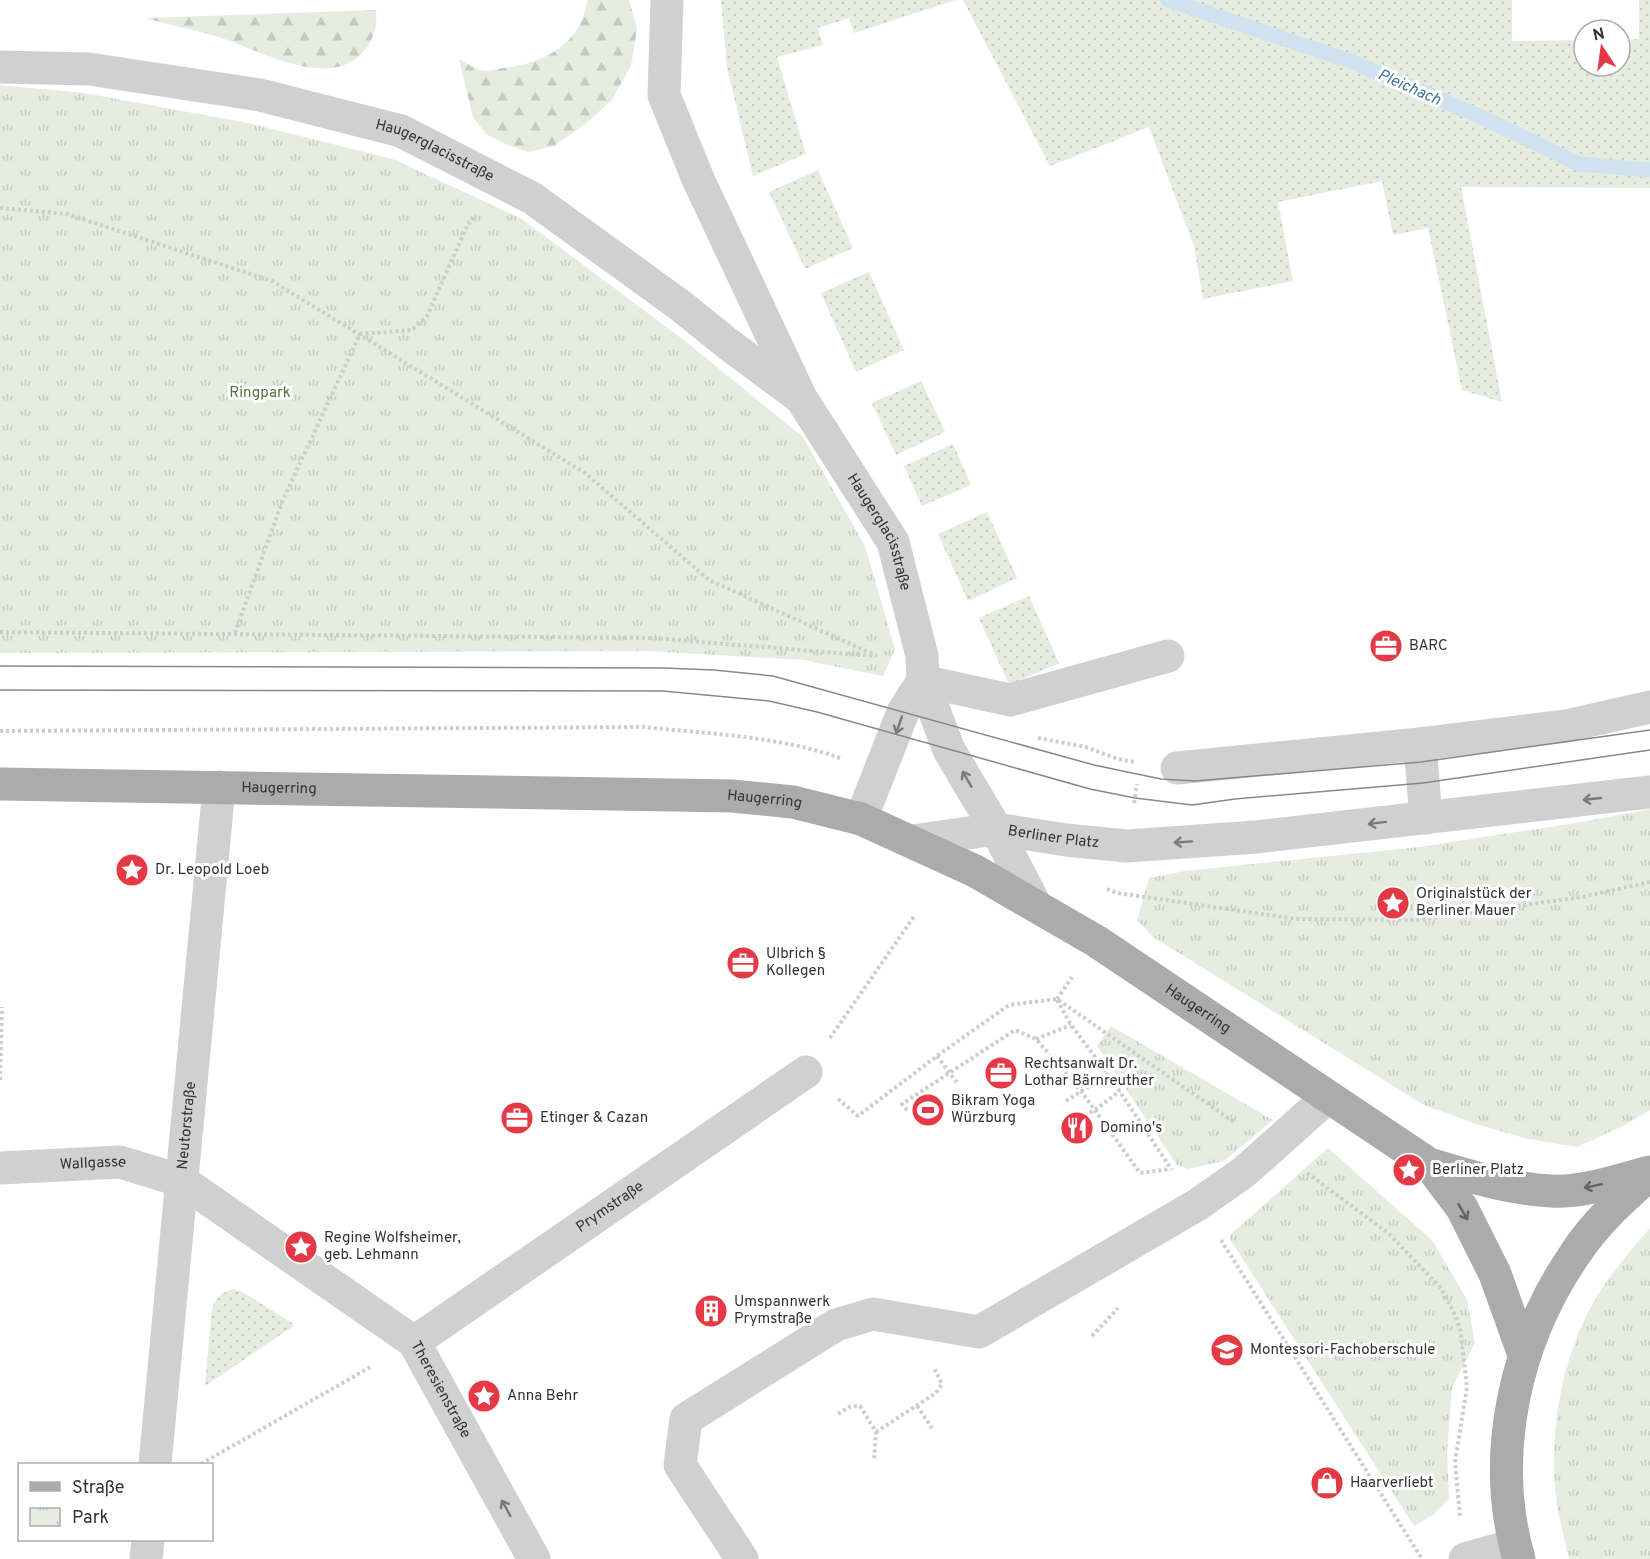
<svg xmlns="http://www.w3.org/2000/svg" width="1650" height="1559" viewBox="0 0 1650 1559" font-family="Overpass,sans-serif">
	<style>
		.grass { fill: url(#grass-dots) }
		.forest { fill: url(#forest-firs) }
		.park { fill: url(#park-tufts) }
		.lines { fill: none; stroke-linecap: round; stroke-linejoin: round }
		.stream { stroke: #cfe2ee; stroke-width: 15 }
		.path { stroke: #cdcdcd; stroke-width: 4; stroke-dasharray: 3 3; stroke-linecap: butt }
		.minor { stroke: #d0d0d0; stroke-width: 33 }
		.major { stroke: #ababab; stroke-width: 33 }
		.tram { stroke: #888; stroke-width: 1.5 }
		.oneway { stroke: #7a7a7a }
		.oneway2 { stroke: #636363 }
		.labels { text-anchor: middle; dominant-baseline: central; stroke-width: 6; stroke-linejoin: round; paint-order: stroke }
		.street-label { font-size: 15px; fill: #333; stroke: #fff }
		.park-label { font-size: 15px; fill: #56703f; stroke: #fff }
		.poi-label { font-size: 15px; fill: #333; stroke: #fff; text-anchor: start }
		.water-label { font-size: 16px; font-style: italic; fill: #3f7597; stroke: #fff }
	</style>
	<defs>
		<pattern id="grass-dots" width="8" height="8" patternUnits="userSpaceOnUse" patternTransform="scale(1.5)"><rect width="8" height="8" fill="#e6ecdf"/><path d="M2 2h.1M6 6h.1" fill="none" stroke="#c6cbc0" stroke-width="1.8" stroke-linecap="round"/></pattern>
		<pattern id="forest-firs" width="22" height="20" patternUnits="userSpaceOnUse" patternTransform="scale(1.5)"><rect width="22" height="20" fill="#e6ecdf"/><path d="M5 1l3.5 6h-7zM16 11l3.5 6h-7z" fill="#c6cbc0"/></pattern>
		<pattern id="park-tufts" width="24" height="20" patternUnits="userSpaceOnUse" patternTransform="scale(1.5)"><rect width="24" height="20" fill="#e6ecdf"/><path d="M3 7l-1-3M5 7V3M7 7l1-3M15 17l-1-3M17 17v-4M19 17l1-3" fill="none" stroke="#c6cbc0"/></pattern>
	</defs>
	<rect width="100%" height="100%" fill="#fff"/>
	<path class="grass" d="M721,0H956L854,33L849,18L818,28L823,45L777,57L806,154L753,176L727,68Z
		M963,0H1512V41L1584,40V66H1620V40L1639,39V0H1650V188L1461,187L1502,402L1462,390L1428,228L1393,235L1382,181L1278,202L1293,281L1203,299L1194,246L1149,127L1050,166Z
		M818,170L853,248L805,269L769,192Z
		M869,272L904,350L856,372L821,293Z
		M921,381L945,432L896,455L872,403Z
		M953,444L971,485L922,506L904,466Z
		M987,512L1017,578L968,601L938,534Z
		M1029,596L1059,663L1009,685L979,618Z
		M234,1289L244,1293L295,1325L205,1386L212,1308C217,1296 222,1292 234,1289Z"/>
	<path class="forest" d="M587,0H629L637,29L631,66L611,101L585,124L554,146L528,152L505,144L486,134L473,117L459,59C466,63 476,70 485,71C490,71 498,69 503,68C543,64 582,44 587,0Z
		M376,10C377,28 375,38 363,52C331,89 266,54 230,41C203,31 173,26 145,18Z"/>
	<path class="park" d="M0,85L84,93L248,123L393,159L522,219L685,341L803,437L865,546L895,649L883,676L803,660L649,651L0,653Z
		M1650,809V1110L1625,1125L1577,1147L1528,1139L1476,1124L1424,1105L1153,937L1137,920L1149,878L1185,871L1419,847L1582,822Z
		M1111,1026L1273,1120L1224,1161L1188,1169L1177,1165L1097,1046Z
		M1328,1148L1432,1240L1467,1300L1475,1343L1452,1387L1447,1452L1449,1499L1433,1515L1414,1526L1230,1239L1231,1234Z
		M1650,1228V1559H1569C1562,1529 1554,1499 1554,1469C1553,1409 1567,1344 1599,1293C1614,1270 1632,1249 1650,1228Z"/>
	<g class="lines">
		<path class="stream" d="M1168,0L1350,61L1479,116L1579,164L1650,170"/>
		<path class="path" d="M0,208L67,214L272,281L585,473L709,580L877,656
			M0,632L653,638L874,656
			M235,633L282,502L360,334L412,330L427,316L468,224L475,218
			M0,731L644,727C709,734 779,736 840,758
			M1038,738L1086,747L1118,759L1135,762
			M1134,803L1137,784
			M1107,889L1117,893L1296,919L1417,920L1582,897L1650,882
			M1057,999L1072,977
			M1057,1000L1071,1025L1108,1074L1172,1170
			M830,1038L915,915
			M1036,1039L1071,1025
			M937,1056L958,1084
			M0,1080L2,1007
			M838,1099L858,1116L937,1056L1009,1005L1057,999L1234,1122
			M1066,1101L1108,1074
			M907,1110L902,1104L1015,1030L1036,1039L1081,1091L1140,1173L1170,1169
			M1079,1118L1095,1110L1120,1091
			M1307,1173L1388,1233L1441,1288L1452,1309L1460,1328L1467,1387L1455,1462L1460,1517
			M1221,1240L1422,1559
			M1092,1336L1118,1308
			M917,1406L932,1428
			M838,1414L849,1407L860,1406L876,1432L874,1461
			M876,1432L936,1393L942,1384L934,1368
			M201,1464L372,1366"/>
		<g class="minor">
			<path id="s1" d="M667,0L664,95L698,179L801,398L893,542L922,656L923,681L949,750L996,829L1035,904"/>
			<path id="s2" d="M0,67L89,69L260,95L401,131L532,198L681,306L728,344L797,395"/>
			<path d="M923,681L1010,700L1168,656"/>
			<path d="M1420,744L1426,818"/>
			<path d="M1177,768L1420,744L1566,726L1650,707"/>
			<path d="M861,819L903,712L923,681"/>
			<path id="s3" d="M913,841L996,829L1066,840L1127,846L1256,837L1650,792"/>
			<path id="s4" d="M0,1168L120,1162L182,1181L414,1342L534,1559"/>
			<path id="s5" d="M414,1342L806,1072"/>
			<path id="s6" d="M155,1464L219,787"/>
			<path d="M146,1559L148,1540"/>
			<path d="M742,1559L680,1465L686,1419L836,1325L873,1314L979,1332L1197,1205L1244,1172L1328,1097"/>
			<path d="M1465,1559L1515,1545"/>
		</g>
		<g class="major">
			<path id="s7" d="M0,784L732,796L793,802L861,819L975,871L1096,941L1429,1164C1469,1176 1509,1189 1551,1191C1584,1193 1618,1180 1650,1172"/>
			<path d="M1429,1164L1462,1208L1495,1274L1524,1355"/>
			<path d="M1519,1559C1489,1456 1515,1341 1575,1254C1595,1223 1623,1198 1650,1174"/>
		</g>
		<path class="tram" d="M0,666L664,668L714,670L773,676L1094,765L1161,779L1195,781L1421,762L1650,730
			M0,690L663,691L769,701L817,712L1090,789L1135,798L1192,805L1235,799L1423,783L1650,750"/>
	</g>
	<defs><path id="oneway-shaft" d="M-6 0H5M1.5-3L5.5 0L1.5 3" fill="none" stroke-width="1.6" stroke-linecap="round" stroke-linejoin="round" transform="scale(1.5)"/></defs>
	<g class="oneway">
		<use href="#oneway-shaft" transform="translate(899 725) rotate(109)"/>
		<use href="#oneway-shaft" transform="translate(967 779) rotate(-120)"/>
		<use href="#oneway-shaft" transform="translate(1592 799) rotate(174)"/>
		<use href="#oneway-shaft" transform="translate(1377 823) rotate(173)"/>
		<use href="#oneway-shaft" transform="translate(1183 842) rotate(176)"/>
		<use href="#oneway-shaft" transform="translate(506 1508) rotate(-119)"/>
	</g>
	<g class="oneway2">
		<use href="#oneway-shaft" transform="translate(1593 1186) rotate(168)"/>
		<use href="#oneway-shaft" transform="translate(1463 1212) rotate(60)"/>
	</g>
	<defs>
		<symbol id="office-disc" viewBox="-11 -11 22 22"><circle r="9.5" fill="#e63946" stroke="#fff"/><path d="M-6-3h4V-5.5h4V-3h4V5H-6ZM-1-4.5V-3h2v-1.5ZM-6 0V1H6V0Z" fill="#fff"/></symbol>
		<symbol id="sight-disc" viewBox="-11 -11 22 22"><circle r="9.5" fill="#e63946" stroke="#fff"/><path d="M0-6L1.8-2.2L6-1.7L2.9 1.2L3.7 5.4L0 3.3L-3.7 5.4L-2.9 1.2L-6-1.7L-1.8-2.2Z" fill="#fff"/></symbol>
		<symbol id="stadium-disc" viewBox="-11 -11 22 22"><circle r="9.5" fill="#e63946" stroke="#fff"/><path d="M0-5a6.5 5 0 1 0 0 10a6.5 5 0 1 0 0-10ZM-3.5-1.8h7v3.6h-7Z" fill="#fff"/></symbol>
		<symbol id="restaurant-disc" viewBox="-11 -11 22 22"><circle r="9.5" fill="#e63946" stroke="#fff"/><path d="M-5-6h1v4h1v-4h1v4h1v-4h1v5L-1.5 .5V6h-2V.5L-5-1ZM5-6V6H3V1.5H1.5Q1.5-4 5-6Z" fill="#fff"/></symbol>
		<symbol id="building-disc" viewBox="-11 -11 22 22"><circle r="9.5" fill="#e63946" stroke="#fff"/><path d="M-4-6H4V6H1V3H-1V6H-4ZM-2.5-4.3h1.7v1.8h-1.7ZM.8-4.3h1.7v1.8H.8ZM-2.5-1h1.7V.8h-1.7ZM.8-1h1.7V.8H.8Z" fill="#fff"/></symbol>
		<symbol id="school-disc" viewBox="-11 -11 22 22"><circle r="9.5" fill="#e63946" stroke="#fff"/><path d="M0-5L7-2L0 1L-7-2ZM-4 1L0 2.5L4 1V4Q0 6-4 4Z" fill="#fff"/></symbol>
		<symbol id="shop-disc" viewBox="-11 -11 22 22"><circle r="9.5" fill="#e63946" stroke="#fff"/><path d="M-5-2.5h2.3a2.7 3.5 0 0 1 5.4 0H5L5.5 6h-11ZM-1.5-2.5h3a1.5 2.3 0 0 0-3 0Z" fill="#fff"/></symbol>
	</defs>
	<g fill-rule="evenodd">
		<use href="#office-disc" x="1367" y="627" width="38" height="38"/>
		<use href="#sight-disc" x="113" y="851" width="38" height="38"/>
		<use href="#sight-disc" x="1374" y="884" width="38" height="38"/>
		<use href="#office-disc" x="724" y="944" width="38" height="38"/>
		<use href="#office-disc" x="982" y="1054" width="38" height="38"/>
		<use href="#stadium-disc" x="909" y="1091" width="38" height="38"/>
		<use href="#office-disc" x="498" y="1099" width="38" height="38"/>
		<use href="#restaurant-disc" x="1058" y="1109" width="38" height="38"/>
		<use href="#sight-disc" x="1390" y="1151" width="38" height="38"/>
		<use href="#sight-disc" x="282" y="1228" width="38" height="38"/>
		<use href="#building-disc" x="692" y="1292" width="38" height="38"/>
		<use href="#school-disc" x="1208" y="1331" width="38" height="38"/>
		<use href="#sight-disc" x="465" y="1377" width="38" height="38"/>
		<use href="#shop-disc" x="1308" y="1464" width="38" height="38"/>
	</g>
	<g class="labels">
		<g class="street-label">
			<text stroke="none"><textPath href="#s2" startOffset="446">Haugerglacisstraße</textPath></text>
			<text stroke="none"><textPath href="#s1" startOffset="584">Haugerglacisstraße</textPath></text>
			<text stroke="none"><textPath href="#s7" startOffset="279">Haugerring</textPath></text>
			<text stroke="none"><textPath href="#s7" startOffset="765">Haugerring</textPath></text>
			<text stroke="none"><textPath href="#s3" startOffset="142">Berliner Platz</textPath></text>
			<text stroke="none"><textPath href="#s7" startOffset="1251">Haugerring</textPath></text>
			<text stroke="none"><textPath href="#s6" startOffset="340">Neutorstraße</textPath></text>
			<text stroke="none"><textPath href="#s4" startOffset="93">Wallgasse</textPath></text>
			<text stroke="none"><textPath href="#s5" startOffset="238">Prymstraße</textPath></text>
			<text stroke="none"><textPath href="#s4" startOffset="522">Theresienstraße</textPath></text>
		</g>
		<g class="park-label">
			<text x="260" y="393">Ringpark</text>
		</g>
		<g class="poi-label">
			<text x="1409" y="646">BARC</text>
			<text x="155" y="870">Dr. Leopold Loeb</text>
			<text x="1416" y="894">Originalstück der<tspan x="1416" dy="17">Berliner Mauer</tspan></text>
			<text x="766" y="954">Ulbrich §<tspan x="766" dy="17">Kollegen</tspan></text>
			<text x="1024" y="1064">Rechtsanwalt Dr.<tspan x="1024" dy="17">Lothar Bärnreuther</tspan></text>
			<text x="951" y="1101">Bikram Yoga<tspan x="951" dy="17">Würzburg</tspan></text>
			<text x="540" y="1118">Etinger &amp; Cazan</text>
			<text x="1100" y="1128">Domino's</text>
			<text x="1432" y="1170">Berliner Platz</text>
			<text x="324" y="1238">Regine Wolfsheimer,<tspan x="324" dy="17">geb. Lehmann</tspan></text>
			<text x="734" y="1302">Umspannwerk<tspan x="734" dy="17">Prymstraße</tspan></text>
			<text x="1250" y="1350">Montessori-Fachoberschule</text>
			<text x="507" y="1396">Anna Behr</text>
			<text x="1350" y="1483">Haarverliebt</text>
		</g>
		<g class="water-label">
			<text transform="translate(1409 88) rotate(24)">Pleichach</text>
		</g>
	</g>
	<rect x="18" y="1463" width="195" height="78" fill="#ffffff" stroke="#adadad" stroke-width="1.5"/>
	<rect x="30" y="1482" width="30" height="9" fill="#ababab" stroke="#adadad" stroke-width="1.5"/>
	<text x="72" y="1493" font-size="18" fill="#333333">Straße</text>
	<rect x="30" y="1508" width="30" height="18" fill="url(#park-tufts)" stroke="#adadad" stroke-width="1.5"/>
	<text x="72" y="1523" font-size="18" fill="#333333">Park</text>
	<g transform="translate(1602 48) rotate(347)"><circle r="28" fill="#ffffff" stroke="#adadad" stroke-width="1.5"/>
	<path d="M0-4.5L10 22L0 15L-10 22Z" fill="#e63946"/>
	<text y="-9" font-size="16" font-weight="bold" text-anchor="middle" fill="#333333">N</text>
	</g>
</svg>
